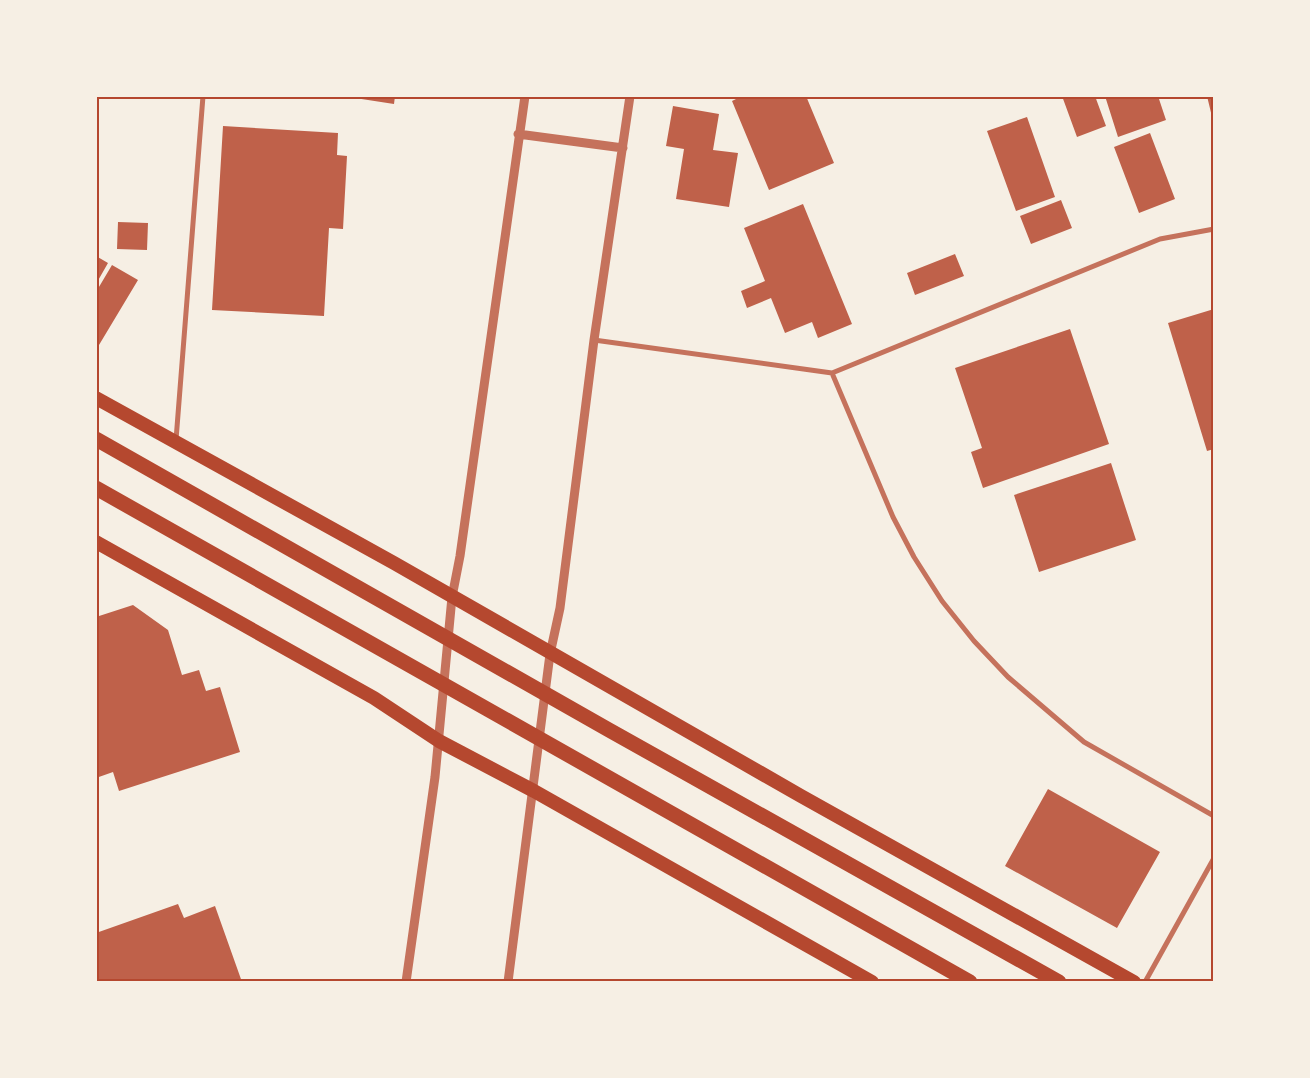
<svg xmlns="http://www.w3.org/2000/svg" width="1310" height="1078" viewBox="0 0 1310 1078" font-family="'Roboto Serif',serif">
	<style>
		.building { fill: #bf614a }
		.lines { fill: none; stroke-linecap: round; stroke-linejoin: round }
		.minor { stroke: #c5725c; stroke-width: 5 }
		.tertiary { stroke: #c5725c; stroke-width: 9 }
		.trunk { stroke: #b5482f; stroke-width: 14 }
		.motorway { stroke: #b5482f; stroke-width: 15 }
		.neatline { fill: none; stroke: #b5482f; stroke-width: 2 }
	</style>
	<rect width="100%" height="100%" fill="#f6efe4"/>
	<path class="building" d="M342,96H395L394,104Z
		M742,96H806L834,163L769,190L732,101Z
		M1062,96H1095L1106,126L1077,137Z
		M1105,96H1158L1166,120L1118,137Z
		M1207,96H1214V121H1213Z
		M673,106L719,114L713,150L738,153L729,207L676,199L684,149L666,146Z
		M1027,117L1055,197L1016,211L987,131Z
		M223,126L338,133L337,155L347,156L343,229L329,228L324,316L212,310Z
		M1150,133L1175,199L1139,213L1114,147Z
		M1061,200L1072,228L1031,244L1020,216Z
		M803,204L852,324L818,338L812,322L785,333L771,298L747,308L741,291L765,281L744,228Z
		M118,222L148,223L147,250L117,249Z
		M955,254L964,276L915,295L907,273Z
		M96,256L108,263L96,284Z
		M112,265L138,280L96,350V292Z
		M1214,309V449L1207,451L1168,323Z
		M1070,329L1109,444L983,488L971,452L982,448L955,368Z
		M1111,463L1136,540L1039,572L1014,495Z
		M133,605L168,630L182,675L199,670L206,691L220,687L240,752L119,791L113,772L96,778V617Z
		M1048,789L1160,852L1117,928L1005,866Z
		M178,904L184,918L215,906L242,982H96V933Z"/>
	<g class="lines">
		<path class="minor" d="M594,340L832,373L1160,239L1214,229
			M832,373L893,517L914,557L942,601L974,641L1008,677L1084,742L1214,816
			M176,440L203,96
			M1145,982L1214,858"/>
		<path class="tertiary" d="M518,134L623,148
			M406,982L435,777L452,597L460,556L525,96
			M508,982L550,654L560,608L594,340L630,96"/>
		<path class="trunk" d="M96,398L394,563L801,796L1134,982
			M96,542L374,698L439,741L534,791L872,982"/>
		<path class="motorway" d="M96,439L609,730L1059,982
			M96,488L970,982"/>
	</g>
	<rect width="1310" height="1078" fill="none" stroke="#f6efe4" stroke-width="195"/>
	<rect x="98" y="98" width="1114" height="882" class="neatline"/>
</svg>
